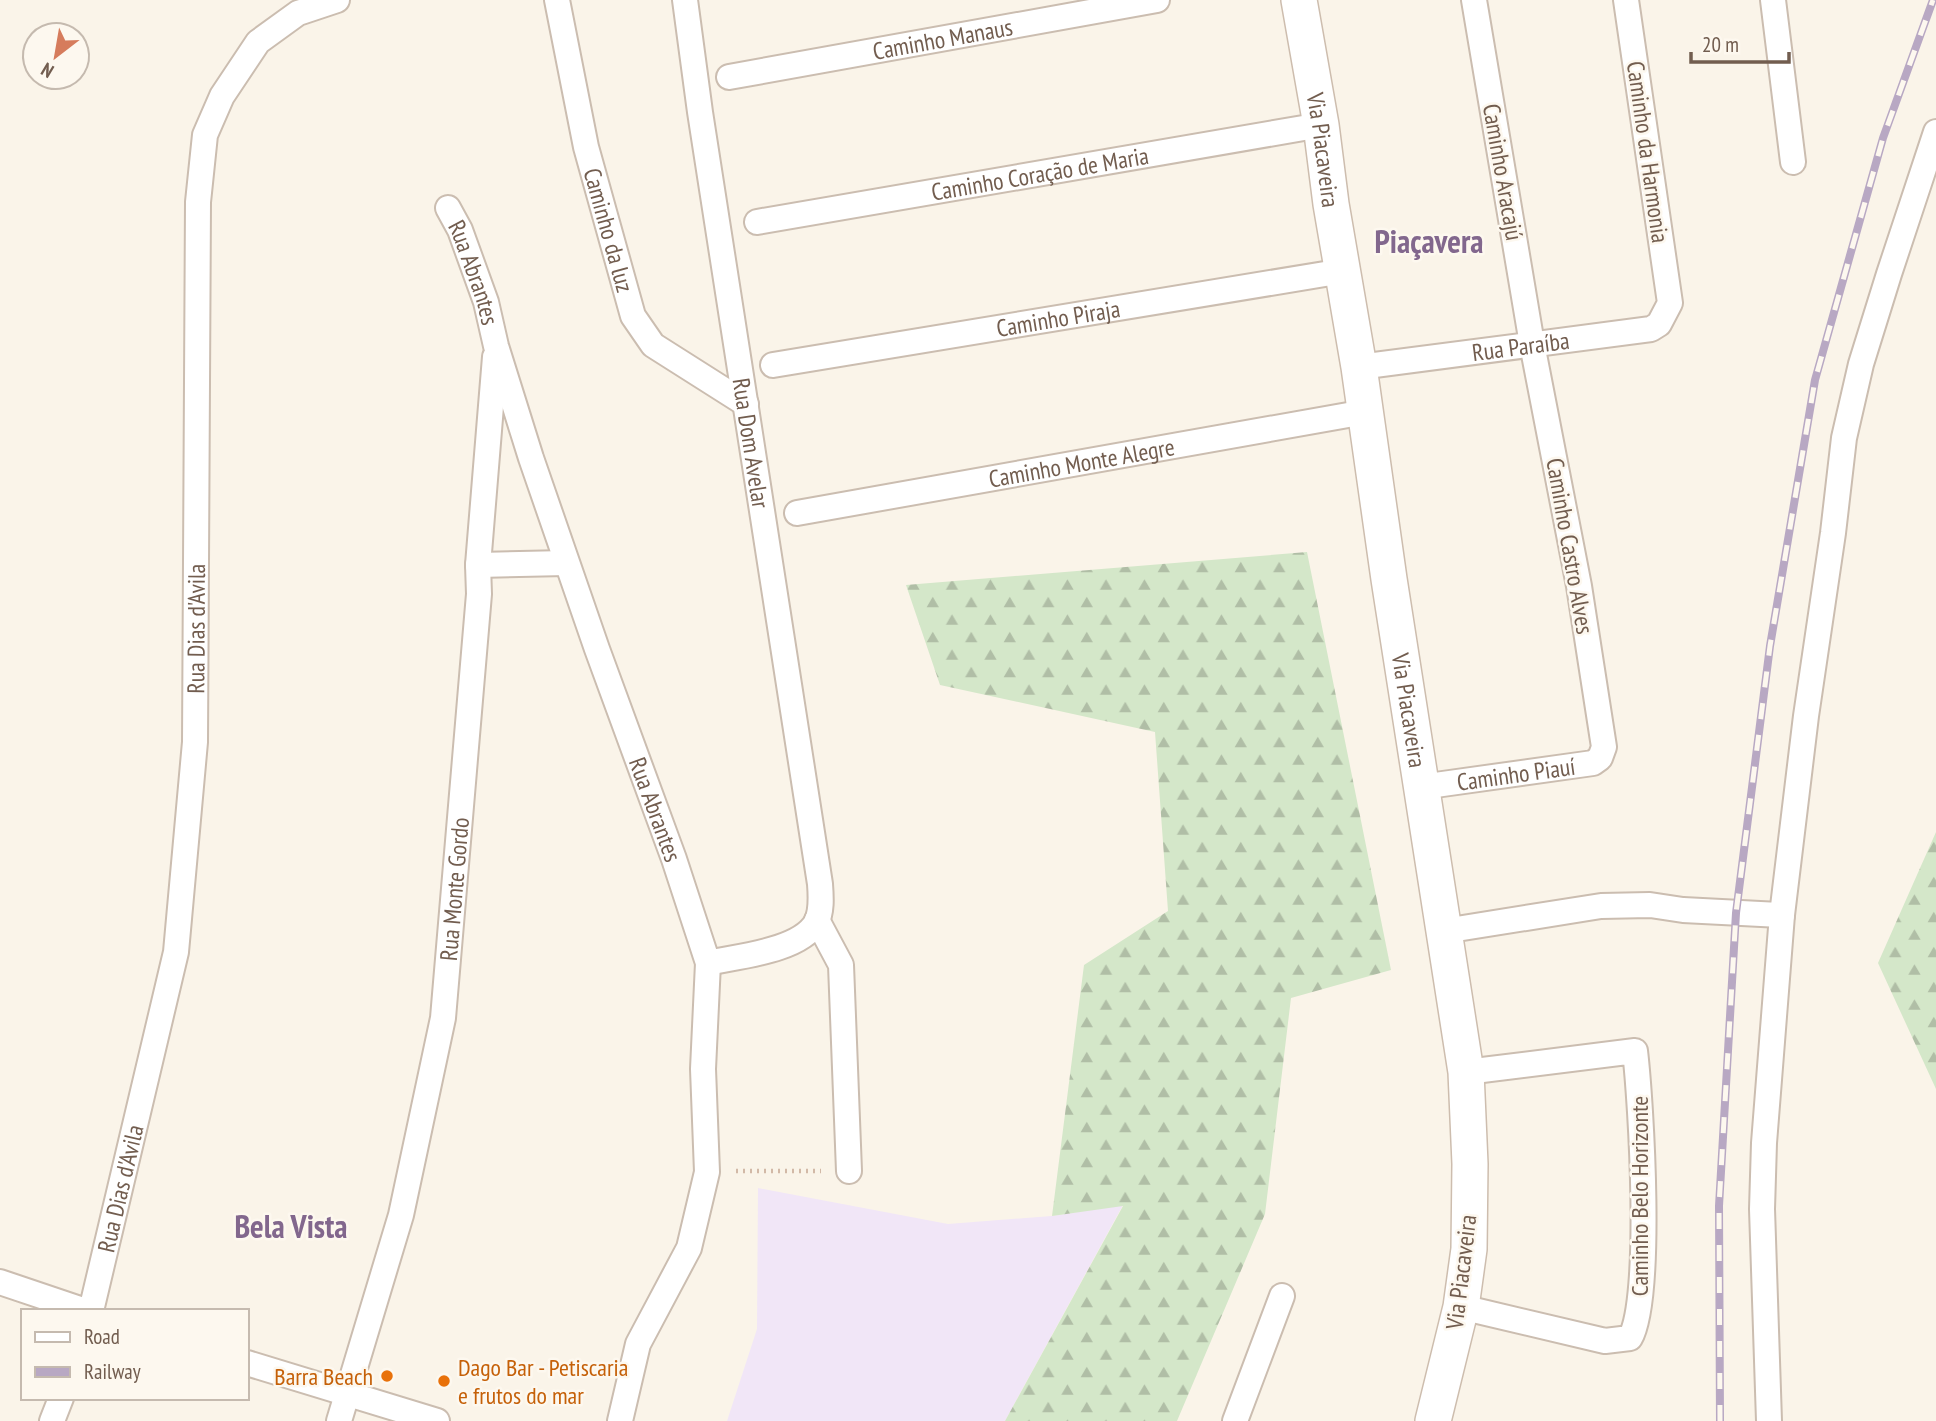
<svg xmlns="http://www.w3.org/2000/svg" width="1936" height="1421" viewBox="0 0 1936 1421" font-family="'PT Sans Narrow',sans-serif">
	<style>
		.education { fill: #f1e6f7 }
		.forest { fill: url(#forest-firs) }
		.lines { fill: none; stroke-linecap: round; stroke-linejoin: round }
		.street-casing { stroke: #cbbdb0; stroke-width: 28 }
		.secondary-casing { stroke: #cdbdae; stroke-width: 38 }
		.path { stroke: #d2b9a7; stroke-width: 4.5; stroke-dasharray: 2 5; stroke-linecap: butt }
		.street { stroke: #fff; stroke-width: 24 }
		.secondary { stroke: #fff; stroke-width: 35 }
		.rail-casing { stroke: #b8a8c3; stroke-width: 8 }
		.rail { stroke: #fdf8ef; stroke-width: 5; stroke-dasharray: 16; stroke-linecap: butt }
		.food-dot { fill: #e8710a; stroke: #fdf8ef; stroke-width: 2.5 }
		.labels { text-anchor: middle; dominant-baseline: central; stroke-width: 5; stroke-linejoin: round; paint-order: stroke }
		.street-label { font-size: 24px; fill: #725d4f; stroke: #fdf8ef }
		.food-label { font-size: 24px; fill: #c56008; stroke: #fdf8ef; text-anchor: start }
		.district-label { font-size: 32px; font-weight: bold; fill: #82678d; stroke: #fdf8ef }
	</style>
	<defs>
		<pattern id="forest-firs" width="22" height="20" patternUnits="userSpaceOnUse" patternTransform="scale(1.75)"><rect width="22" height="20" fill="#d4e7c9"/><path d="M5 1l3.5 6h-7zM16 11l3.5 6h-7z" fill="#b0bea6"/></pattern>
	</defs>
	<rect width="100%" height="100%" fill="#faf4e9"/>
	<path class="education" d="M758,1188L948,1224L1052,1216L1123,1205L1005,1421H727L757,1329Z"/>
	<path class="forest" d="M1307,552L1391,970L1291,998L1265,1214L1177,1421H1005L1123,1206L1052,1216L1084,965L1168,911L1155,732L940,685L906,585Z
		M1936,832V1089L1878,963Z"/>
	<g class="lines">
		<defs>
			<g id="street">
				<path id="s1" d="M557,0L586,147L633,316L653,345L746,404"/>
				<path id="s2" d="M685,0L700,112L820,884C821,897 822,912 816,923C799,951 739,956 708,963"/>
				<path d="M1773,0L1793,162"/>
				<path id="s3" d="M729,77L1157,0"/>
				<path id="s4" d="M448,208L460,230L486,302L496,346L531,458L597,649L674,859L708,963L703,1069L707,1172L689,1248L638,1344L620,1421"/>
				<path id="s5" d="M757,222L1321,125"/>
				<path id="s6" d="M773,365L1343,271"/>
				<path id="s7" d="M1359,367L1651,329L1659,324L1670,303L1626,0"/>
				<path id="s8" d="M797,513L1365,412"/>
				<path d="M478,565L566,563"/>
				<path id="s9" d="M1421,787L1593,763L1600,758L1604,747L1579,586L1532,344L1474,0"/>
				<path d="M817,920L841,965L849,1171"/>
				<path d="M1444,931L1601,906L1650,905L1683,910L1782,915"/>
				<path d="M0,1282L86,1311"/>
				<path d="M1461,1307L1605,1341L1630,1338C1653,1299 1641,1102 1635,1051L1466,1072"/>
				<path id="s10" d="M91,1311L176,952L195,742L198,202L205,135L222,96L258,42L298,13L337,0"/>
				<path d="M247,1363L437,1421"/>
				<path d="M52,1421L61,1398"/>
				<path id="s11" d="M339,1421L401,1215L443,1018L479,594L478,565L495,357"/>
				<path d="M1235,1421L1282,1296"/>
				<path d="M1769,1421L1762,1209L1764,1143L1782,915L1806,716L1833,533L1844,438L1861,364L1889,274L1936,132"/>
			</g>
			<g id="secondary">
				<path id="s12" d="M1299,0L1321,125L1331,204L1359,367L1389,579L1466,1072L1470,1164L1469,1249L1461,1307L1433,1421"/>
			</g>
		</defs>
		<use href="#street" class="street-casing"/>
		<use href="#secondary" class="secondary-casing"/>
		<path class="path" d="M736,1171H821"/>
		<use href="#street" class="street"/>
		<use href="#secondary" class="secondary"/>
		<defs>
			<path id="rail" d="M1720,1421L1719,1206L1736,913L1770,646L1815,380L1883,138L1933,0"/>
		</defs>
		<use href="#rail" class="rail-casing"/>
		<use href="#rail" class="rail"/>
	</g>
	<g class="food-dot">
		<circle cx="387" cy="1376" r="7"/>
		<circle cx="444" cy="1381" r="7"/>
	</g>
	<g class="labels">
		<g class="street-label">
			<text stroke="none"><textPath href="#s3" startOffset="217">Caminho Manaus</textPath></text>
			<text stroke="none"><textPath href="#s12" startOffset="152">Via Piacaveira</textPath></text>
			<text transform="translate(1648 152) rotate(82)">Caminho da Harmonia</text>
			<text transform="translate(1503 172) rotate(80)">Caminho Aracajú</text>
			<text stroke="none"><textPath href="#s5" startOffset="287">Caminho Coração de Maria</textPath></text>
			<text stroke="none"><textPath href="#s1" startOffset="236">Caminho da luz</textPath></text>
			<text stroke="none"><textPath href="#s4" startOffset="70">Rua Abrantes</textPath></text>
			<text stroke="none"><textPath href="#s6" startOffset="289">Caminho Piraja</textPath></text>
			<text stroke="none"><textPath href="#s7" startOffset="163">Rua Paraíba</textPath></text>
			<text stroke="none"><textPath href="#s2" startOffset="448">Rua Dom Avelar</textPath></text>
			<text stroke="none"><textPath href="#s8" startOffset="289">Caminho Monte Alegre</textPath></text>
			<text transform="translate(1570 546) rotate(80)">Caminho Castro Alves</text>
			<text stroke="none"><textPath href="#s10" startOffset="693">Rua Dias d'Avila</textPath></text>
			<text stroke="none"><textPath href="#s12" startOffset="719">Via Piacaveira</textPath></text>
			<text stroke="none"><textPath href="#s9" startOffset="96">Caminho Piauí</textPath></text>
			<text stroke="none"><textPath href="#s4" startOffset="637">Rua Abrantes</textPath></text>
			<text stroke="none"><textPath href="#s11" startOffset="546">Rua Monte Gordo</textPath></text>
			<text stroke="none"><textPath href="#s10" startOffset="126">Rua Dias d'Avila</textPath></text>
			<text transform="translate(1639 1196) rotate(-90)">Caminho Belo Horizonte</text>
			<text transform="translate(1461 1272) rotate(-83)">Via Piacaveira</text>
		</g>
		<g class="food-label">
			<text x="458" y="1367">Dago Bar - Petiscaria<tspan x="458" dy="28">e frutos do mar</tspan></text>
			<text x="373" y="1376" text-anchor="end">Barra Beach</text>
		</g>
		<g class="district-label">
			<text x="1429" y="241">Piaçavera</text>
			<text x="291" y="1226">Bela Vista</text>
		</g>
	</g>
	<rect x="21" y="1309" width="228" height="91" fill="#fdf8ef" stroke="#c5baaf" stroke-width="2"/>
	<rect x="35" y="1332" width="35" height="10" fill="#ffffff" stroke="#c5baaf" stroke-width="2"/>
	<text x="84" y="1344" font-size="21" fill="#725d4f">Road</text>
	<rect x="35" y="1367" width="35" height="10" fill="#b8a8c3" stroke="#c5baaf" stroke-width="2"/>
	<text x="84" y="1379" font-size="21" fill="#725d4f">Railway</text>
	<g transform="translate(56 56) rotate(211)"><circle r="33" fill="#fdf8ef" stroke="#c5baaf" stroke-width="2"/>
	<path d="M0-5L12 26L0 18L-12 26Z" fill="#d67c5c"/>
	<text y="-10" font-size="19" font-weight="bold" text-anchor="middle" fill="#725d4f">N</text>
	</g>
	<path d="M1691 52v10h98v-10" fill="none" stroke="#725d4f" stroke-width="3.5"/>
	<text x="1702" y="52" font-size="21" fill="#725d4f" stroke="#fdf8ef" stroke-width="5" paint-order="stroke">20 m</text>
</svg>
